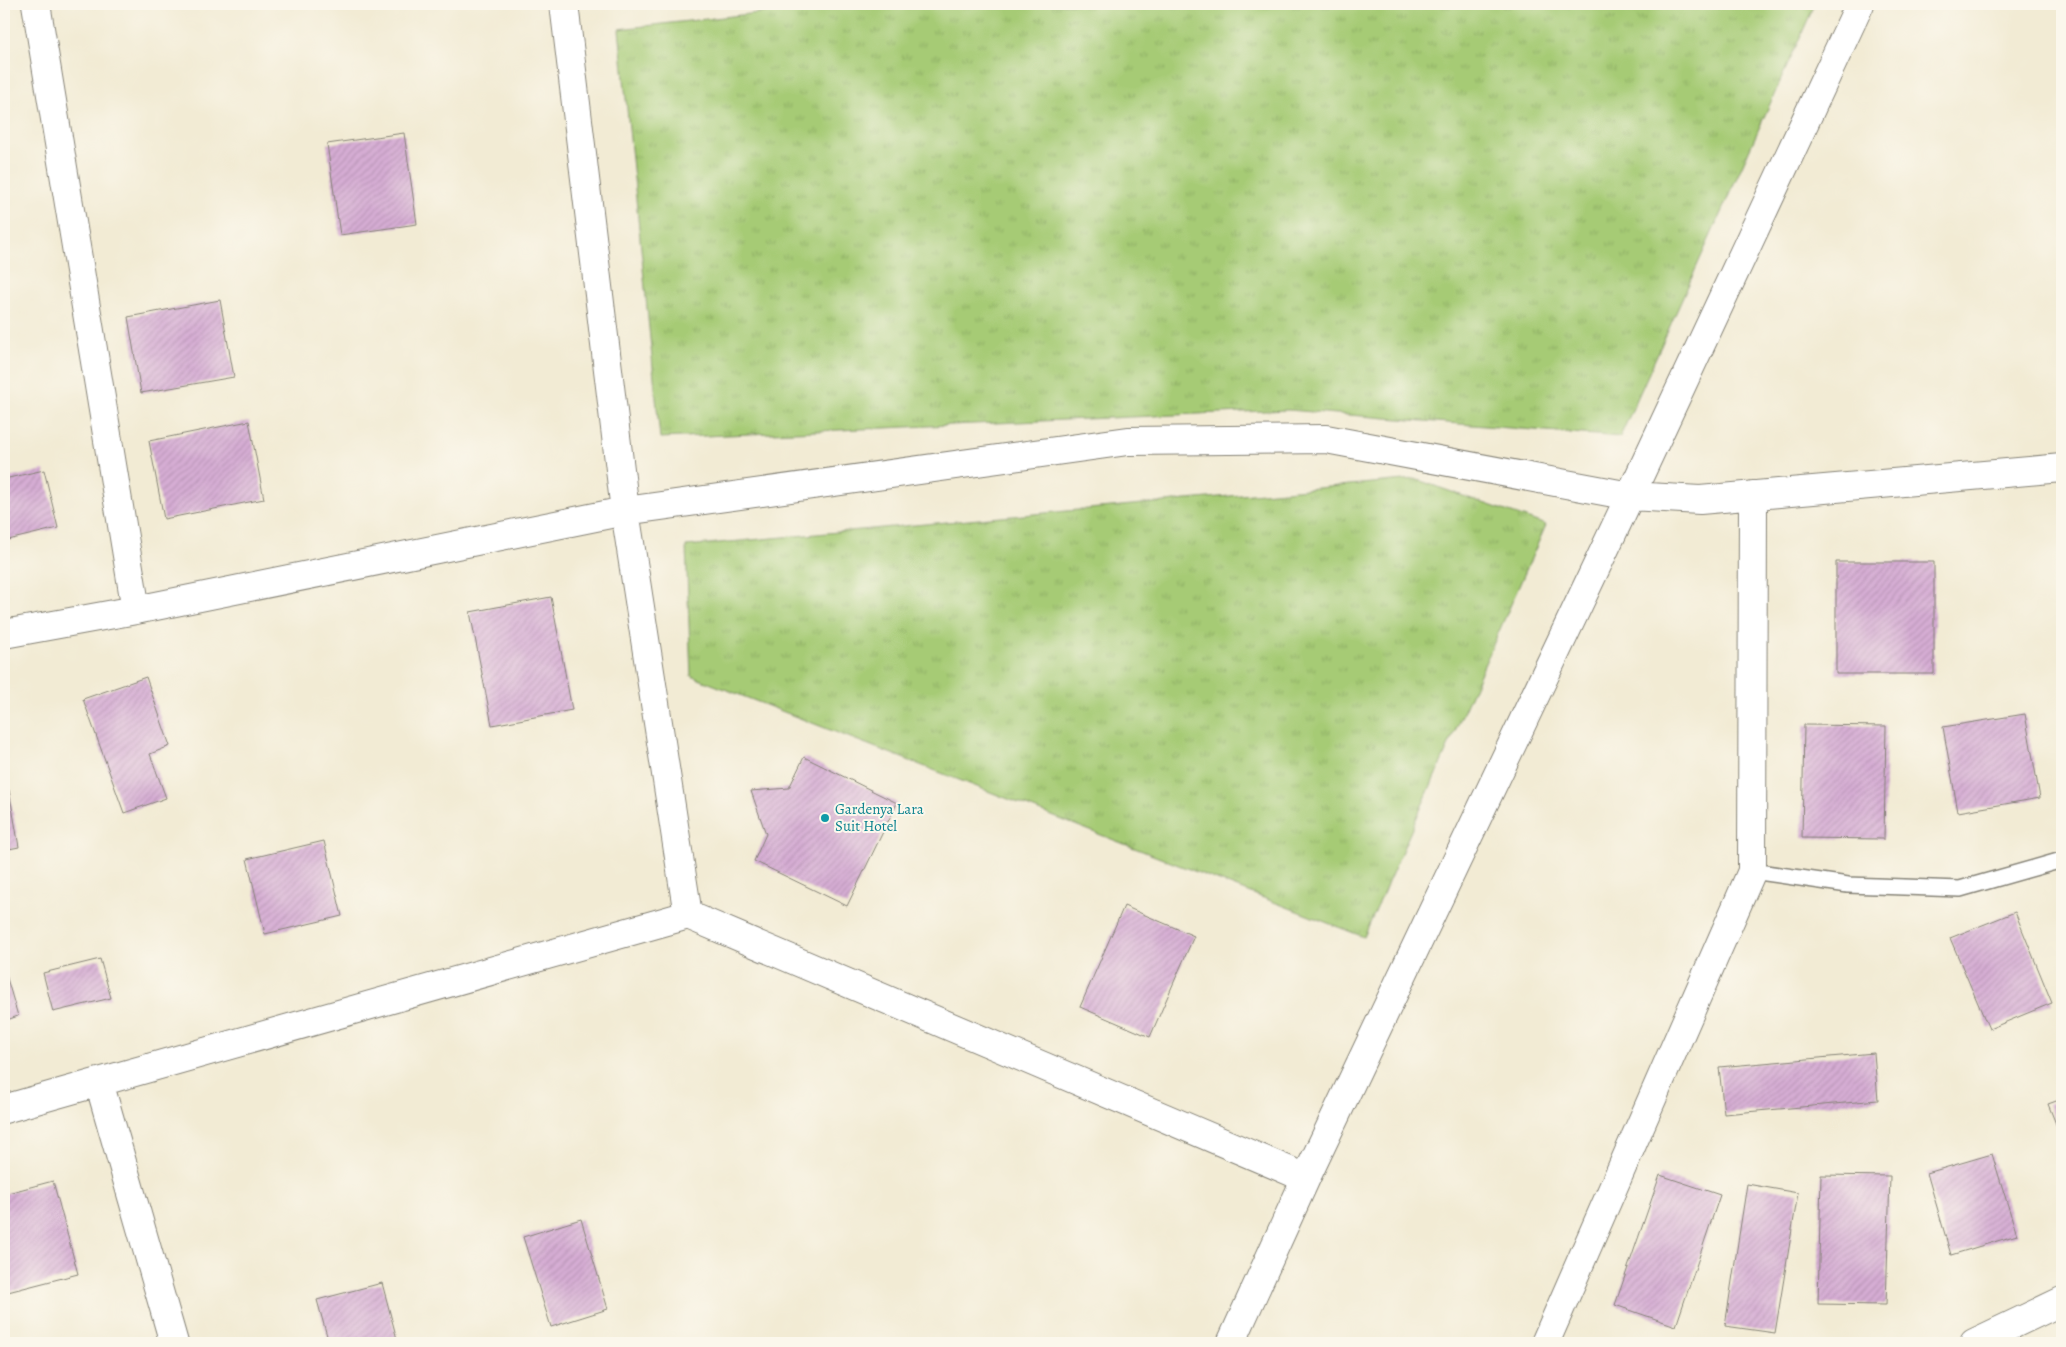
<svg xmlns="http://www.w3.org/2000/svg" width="2066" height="1347" viewBox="0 0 2066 1347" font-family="Alegreya,serif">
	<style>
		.grass { fill: url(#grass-tufts); stroke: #617448 }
		.building { fill: url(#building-hatch) }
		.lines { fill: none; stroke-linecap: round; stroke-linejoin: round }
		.lane-casing { stroke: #878478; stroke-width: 18 }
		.street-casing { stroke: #878478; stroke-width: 30 }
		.lane { stroke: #fff; stroke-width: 15 }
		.street { stroke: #fff; stroke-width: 28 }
		.culture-dot { fill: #0f9aa8; stroke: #fbf7ec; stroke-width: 2 }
		.labels { text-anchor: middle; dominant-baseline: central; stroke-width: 4; stroke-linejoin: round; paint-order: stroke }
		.culture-label { font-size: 15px; fill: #0d838f; stroke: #fbf7ec; text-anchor: start }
	</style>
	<defs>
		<pattern id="grass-tufts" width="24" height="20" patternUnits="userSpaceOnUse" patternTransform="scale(1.25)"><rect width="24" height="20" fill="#a6cb75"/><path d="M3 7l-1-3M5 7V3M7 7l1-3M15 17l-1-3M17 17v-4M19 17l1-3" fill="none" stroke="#8eae65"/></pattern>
		<pattern id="building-hatch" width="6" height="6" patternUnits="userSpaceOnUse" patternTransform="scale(1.25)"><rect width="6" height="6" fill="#d6add4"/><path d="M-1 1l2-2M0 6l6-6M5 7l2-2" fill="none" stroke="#b794b5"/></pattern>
	</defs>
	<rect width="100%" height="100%" fill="#fbf7ec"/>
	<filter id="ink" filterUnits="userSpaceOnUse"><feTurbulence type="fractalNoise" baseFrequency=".02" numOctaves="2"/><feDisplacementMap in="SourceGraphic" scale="10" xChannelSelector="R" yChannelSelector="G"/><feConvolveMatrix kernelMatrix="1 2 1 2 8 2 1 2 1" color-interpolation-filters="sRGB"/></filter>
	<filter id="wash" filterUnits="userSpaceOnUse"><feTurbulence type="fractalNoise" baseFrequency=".0096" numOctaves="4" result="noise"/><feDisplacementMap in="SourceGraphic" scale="20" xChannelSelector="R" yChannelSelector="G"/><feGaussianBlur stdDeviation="1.12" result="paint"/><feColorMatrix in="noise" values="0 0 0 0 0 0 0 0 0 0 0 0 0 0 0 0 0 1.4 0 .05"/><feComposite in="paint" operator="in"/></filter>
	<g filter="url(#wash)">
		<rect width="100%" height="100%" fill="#f2ebd4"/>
		<path class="grass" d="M836,4H1815L1620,437L1288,410L660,438L619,29Z
			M1415,479L1546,525L1364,937L691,676L686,546Z"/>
		<g id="blocks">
			<path class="building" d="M404,133L417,224L340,235L327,144Z
				M220,300L234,377L141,393L128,317Z
				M249,421L264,499L164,519L149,441Z
				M44,470L58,528L4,541V479Z
				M1836,562H1934V674H1836Z
				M551,597L572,710L492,725L470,612Z
				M146,677L170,746L150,754L166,798L124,813L83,699Z
				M2025,714L2040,798L1958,812L1943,727Z
				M1804,725L1886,726L1884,839L1802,838Z
				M804,757L897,803L847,906L754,861L766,834L751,791L789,788Z
				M9,790L19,847L4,850V791Z
				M324,841L342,916L265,934L247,859Z
				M1124,906L1194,936L1150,1037L1080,1007Z
				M2015,912L2052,1003L1989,1029L1950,938Z
				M100,959L111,998L53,1012L43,973Z
				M6,975L18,1016L4,1021V976Z
				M1874,1053L1878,1100L1724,1114L1719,1067Z
				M2062,1099V1139L2048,1104Z
				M1992,1154L2017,1235L1951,1255L1927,1173Z
				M1660,1175L1720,1195L1676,1326L1615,1305Z
				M1821,1175L1890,1176L1886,1305L1818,1304Z
				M53,1181L78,1274L4,1293V1194Z
				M1747,1184L1798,1193L1775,1333L1725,1326Z
				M581,1219L608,1309L551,1327L523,1237Z
				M382,1283L398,1343H329L317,1300Z"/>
		</g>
	</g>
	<g filter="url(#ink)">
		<use href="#blocks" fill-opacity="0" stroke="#878478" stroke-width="1"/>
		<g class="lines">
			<defs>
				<path id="lane" d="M1752,871L1848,885L1960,889L2062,860"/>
				<path id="street" d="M36,4L136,610
					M564,4L625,511L688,915
					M4,634L136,610L625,511L1128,441L1326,439L1630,496L1700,500L2062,468
					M99,1082L174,1343
					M4,1109L688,915L1306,1178
					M1231,1343L1306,1178L1630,496L1860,4
					M1545,1343L1752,871L1753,495
					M1974,1343L2062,1301"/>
			</defs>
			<use href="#lane" class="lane-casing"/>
			<use href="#street" class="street-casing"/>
			<use href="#lane" class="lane"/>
			<use href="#street" class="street"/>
		</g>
	</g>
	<circle class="culture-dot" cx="825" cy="818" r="5"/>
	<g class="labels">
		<g class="culture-label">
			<text x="835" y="809">Gardenya Lara<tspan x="835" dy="17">Suit Hotel</tspan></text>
		</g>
	</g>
	<rect width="2066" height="1347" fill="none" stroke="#fbf7ec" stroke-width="20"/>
</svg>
